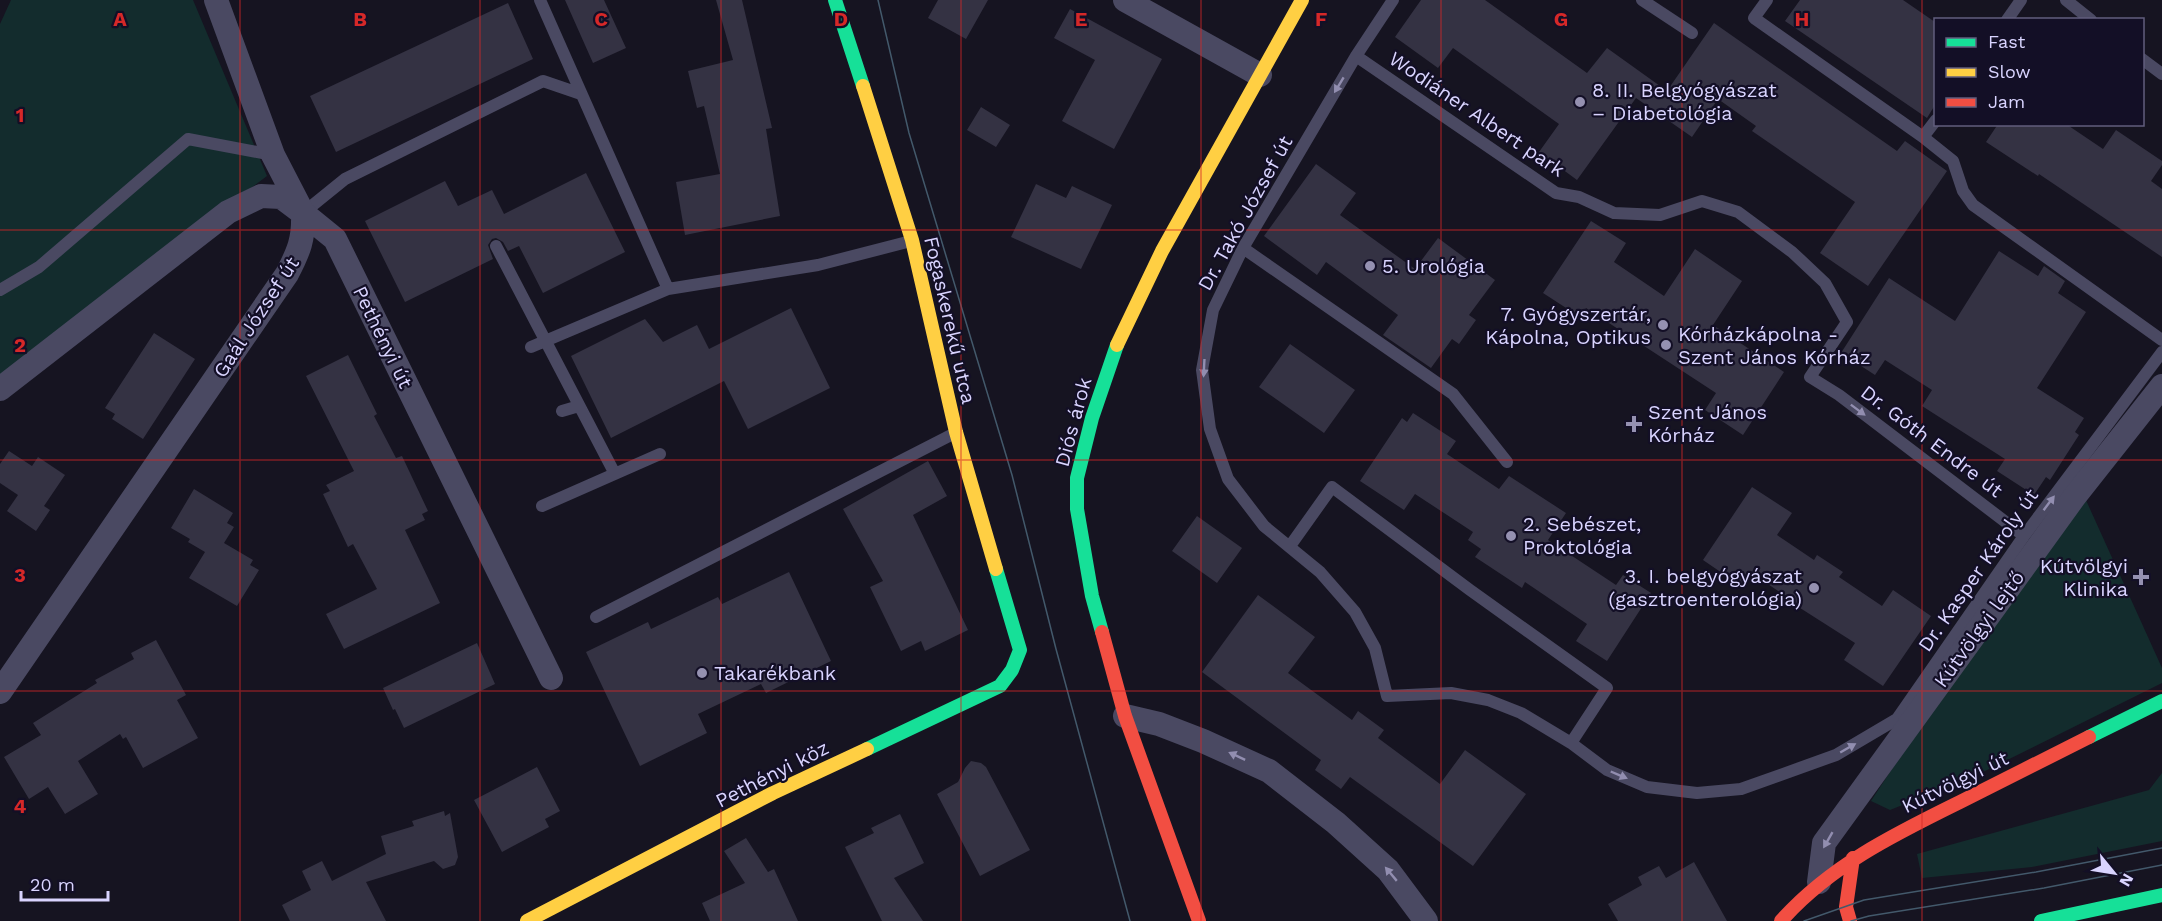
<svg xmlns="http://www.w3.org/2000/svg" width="2162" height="921" viewBox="0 0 2162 921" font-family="'Work Sans',sans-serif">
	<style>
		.green { fill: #132c2d }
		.building { fill: #343243 }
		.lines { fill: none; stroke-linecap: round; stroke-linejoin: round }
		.lane { stroke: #4a4962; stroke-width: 12 }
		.street { stroke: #4a4962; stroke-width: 24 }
		.fast { stroke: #16e098; stroke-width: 14 }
		.slow { stroke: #ffcf43; stroke-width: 14 }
		.jam { stroke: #f24e42; stroke-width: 14 }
		.tram { stroke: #43596b; stroke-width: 1.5 }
		.oneway { fill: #928eb0 }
		.grid { fill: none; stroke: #d62828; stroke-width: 1.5; stroke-opacity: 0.55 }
		.poi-dot { fill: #9591b1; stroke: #130f26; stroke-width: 2 }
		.labels { text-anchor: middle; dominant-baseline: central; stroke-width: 4.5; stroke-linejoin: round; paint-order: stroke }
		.poi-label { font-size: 20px; fill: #d9d4ff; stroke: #130f26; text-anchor: start }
		.street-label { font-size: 20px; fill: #d9d4ff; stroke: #130f26 }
		.grid-label { font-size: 20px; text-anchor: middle; font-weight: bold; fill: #d62828; stroke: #130f26; stroke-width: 4.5; stroke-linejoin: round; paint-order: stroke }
	</style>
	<rect width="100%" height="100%" fill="#161421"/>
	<path class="green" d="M11,0H193L267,176L115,289L0,395V24Z
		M2085,498L2162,668V683L1977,775L1890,810L1871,801L1931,709Z
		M2162,773V841L2032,867L1922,878L1917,854L2149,790Z"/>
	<path class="building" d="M565,0H604L626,48L593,63Z
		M716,0H742L772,128L766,129L780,216L685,235L676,182L720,174L704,106L697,108L688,71L733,60Z
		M938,0H988L966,39L928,18Z
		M1421,0H1485L1587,73L1607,48L1667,91L1714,23L1897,151L1905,141L1947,171L1868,286L1820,253L1855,202L1752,131L1756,126L1718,99L1692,137L1636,98L1577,180L1539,152L1559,124L1453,48L1438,68L1395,37Z
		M1800,0H1903L1935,22V105L1927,118L1785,21Z
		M508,3L533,59L336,152L310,96Z
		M1070,9L1162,59L1114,149L1062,121L1095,60L1054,38Z
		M981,107L1010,125L996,147L967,130Z
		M1998,124H2066L2103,149L2116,130L2162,161V165L2151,181L2162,189V257L2039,174L2038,176L1986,142Z
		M1316,164L1356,193L1340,215L1415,269L1438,238L1495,280L1469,315L1476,320L1459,344L1452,339L1431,368L1383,335L1398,315L1326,262L1317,275L1264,236Z
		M586,173L625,252L543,293L519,246L508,251L503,242L496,238L492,239L488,245L493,259L405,302L365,221L445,181L458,206L492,190L504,214Z
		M1036,184L1066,198L1072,186L1112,205L1081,269L1011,237Z
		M1591,221L1626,243L1614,262L1664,296L1695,249L1742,281L1713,325L1784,372L1743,435L1705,410L1716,393L1586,308L1580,317L1543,293Z
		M1999,251L2038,276L2044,266L2065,281L2058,293L2086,312L2037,388L2084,418L2075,432L2079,435L2050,480L2046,477L2034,495L1997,471L2005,459L1922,406L1932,390L1885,360L1875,375L1841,353L1889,278L1955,321Z
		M791,308L830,388L748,429L724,381L611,438L571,356L645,319L663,342L697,325L709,349Z
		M154,333L195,359L143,439L112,419L115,414L105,408Z
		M1290,344L1355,390L1324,433L1259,387Z
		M348,355L377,414L374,416L396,458L402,456L428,511L422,514L425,520L405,530L440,603L344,649L326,614L377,589L353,544L348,547L323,494L330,491L326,485L354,471L306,376Z
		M1413,413L1456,441L1447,454L1499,489L1509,476L1566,513L1548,540L1616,585L1623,575L1651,593L1607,661L1576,641L1587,624L1525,582L1522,588L1475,557L1481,549L1468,540L1473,532L1415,494L1404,510L1360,481L1402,418L1407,422Z
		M9,451L32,466L38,457L65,475L44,506L50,510L36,531L7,511L18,495L0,483V464Z
		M928,461L947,496L913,515L968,630L925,651L921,641L901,651L870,587L883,581L843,509Z
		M1752,487L1792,513L1777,535L1814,560L1817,555L1843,572L1839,577L1882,606L1893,590L1931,616L1883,686L1844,660L1855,643L1786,599L1787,597L1750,572L1741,586L1703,560Z
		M194,489L233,513L227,523L234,527L224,543L253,560L250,565L259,570L237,606L189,578L205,552L188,542L190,539L171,528Z
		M1197,516L1242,548L1217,583L1172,551Z
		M789,572L831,661L766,693L761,684L698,714L707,733L640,766L586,652L648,622L651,629L718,597L722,604Z
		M1258,595L1315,637L1288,673L1352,720L1358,711L1384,730L1378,738L1440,784L1465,750L1526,794L1473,866L1350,777L1341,789L1315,770L1321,760L1202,672Z
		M156,640L186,695L177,700L198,738L143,768L126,737L123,739L120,734L78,761L98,794L65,814L48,787L29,799L4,757L41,735L33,723L97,683L95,680L134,659L131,653Z
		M477,643L495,684L404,728L395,709L393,710L383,688Z
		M971,761L981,763L986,767L1030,850L980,876L937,794L958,782L965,768Z
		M537,767L560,811L545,819L549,827L502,852L474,800Z
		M444,811L445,816L450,813L458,857L455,865L443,869L434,861L366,882L386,921H290L282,905L311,890L302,871L322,861L332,881L386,854L381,836L414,826L412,821Z
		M900,814L924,863L894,878L923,921H882L845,847L874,833L871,828Z
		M746,838L768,872L774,869L798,921H710L702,903L745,883L724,851Z
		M1694,862L1727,921H1618L1608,904L1642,885L1638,877L1659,866L1666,878Z"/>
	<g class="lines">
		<path class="lane" d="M540,0L668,289
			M1393,0L1356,56L1243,248L1213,310L1202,370L1210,429L1228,479L1264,526L1320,572L1355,612L1375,648L1387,696L1451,693L1488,700L1521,713L1571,743L1607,770L1647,787L1697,793L1741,789L1836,755L1897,719L2024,536L2162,352
			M1642,0L1692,33
			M1767,0L1754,18L1923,137L1953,161L1963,191L1973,205L2162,340
			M2066,0L2091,20
			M2007,20L2021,0
			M1356,56L1556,193L1579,197L1614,213L1660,215L1702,201L1738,212L1792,252L1825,283L1847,322L1810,377L1839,395L2024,536
			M2142,59L2162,74
			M1923,137L1936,120
			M303,213L345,179L543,81L581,94
			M496,246L615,474
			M1243,248L1453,394L1507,462
			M0,290L39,267L188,139L273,155
			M531,347L668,289L818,265L911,241
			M562,411L579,406
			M542,506L660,454
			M1290,546L1332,487L1470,590L1607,688L1571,743
			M596,617L955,433"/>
		<path class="street" d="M216,0L273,155L303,213L335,239L551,678
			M1125,0L1260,75
			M0,389L228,212L261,196L281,197L301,212
			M0,692L287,274C299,251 304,239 303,213
			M1125,716L1159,724L1203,741L1269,771L1336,823L1388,870L1426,921
			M1819,882L1824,843L2075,496L2162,386"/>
		<path class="fast" d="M835,0L863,86
			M1102,632L1092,596L1077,509V478L1092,418L1117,345
			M2089,737L2162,701
			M867,749L1000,686L1012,670L1020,650L996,569
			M2041,921L2162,895"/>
		<path class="slow" d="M863,86L912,240L956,432L996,569
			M1117,345L1162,251L1302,0
			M527,921L773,793L867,749"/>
		<path class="jam" d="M1102,632L1125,716L1199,921
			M1781,921C1830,866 1893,835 1958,803C2002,781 2046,759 2089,737
			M1850,921L1846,907L1853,858"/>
		<path class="tram" d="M878,0L909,133L1012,475L1056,649L1130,921
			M1804,921L1864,900L2036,872L2162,848
			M1851,921L1869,916L2044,888L2162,865"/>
	</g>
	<defs><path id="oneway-solid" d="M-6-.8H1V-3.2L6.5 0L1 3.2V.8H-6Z" transform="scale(1.5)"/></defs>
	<g class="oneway">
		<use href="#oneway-solid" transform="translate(1339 85) rotate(121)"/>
		<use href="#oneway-solid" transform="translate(1204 368) rotate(93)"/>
		<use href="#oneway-solid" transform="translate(1858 410) rotate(37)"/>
		<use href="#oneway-solid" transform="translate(2049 503) rotate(-53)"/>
		<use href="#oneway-solid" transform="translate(1848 748) rotate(-30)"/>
		<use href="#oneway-solid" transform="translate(1237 756) rotate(-155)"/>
		<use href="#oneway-solid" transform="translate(1619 775) rotate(23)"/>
		<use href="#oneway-solid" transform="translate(1828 840) rotate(120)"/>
		<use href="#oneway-solid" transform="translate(1391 874) rotate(-130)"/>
	</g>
	<path class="grid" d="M240,0V921M480,0V921M721,0V921M961,0V921M1201,0V921M1441,0V921M1682,0V921M1922,0V921M0,230H2162M0,460H2162M0,691H2162"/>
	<g class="poi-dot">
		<circle cx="1580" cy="102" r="6"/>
		<circle cx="1370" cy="266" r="6"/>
		<circle cx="1663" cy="325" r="6"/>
		<circle cx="1666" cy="345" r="6"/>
		<path d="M1631 415h6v6h6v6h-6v6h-6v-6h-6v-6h6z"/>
		<circle cx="1511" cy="536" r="6"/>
		<path d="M2138 568h6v6h6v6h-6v6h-6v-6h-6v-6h6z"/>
		<circle cx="1814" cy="588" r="6"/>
		<circle cx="702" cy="673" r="6"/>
	</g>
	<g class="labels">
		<g class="poi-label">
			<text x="1592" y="90">8. II. Belgyógyászat<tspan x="1592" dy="23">– Diabetológia</tspan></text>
			<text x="1382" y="266">5. Urológia</text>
			<text x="1651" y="314" text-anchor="end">7. Gyógyszertár,<tspan x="1651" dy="23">Kápolna, Optikus</tspan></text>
			<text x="1678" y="334">Kórházkápolna -<tspan x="1678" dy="23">Szent János Kórház</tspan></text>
			<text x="1648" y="412">Szent János<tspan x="1648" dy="23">Kórház</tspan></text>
			<text x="1523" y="524">2. Sebészet,<tspan x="1523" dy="23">Proktológia</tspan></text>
			<text x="2128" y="566" text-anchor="end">Kútvölgyi<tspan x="2128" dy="23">Klinika</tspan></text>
			<text x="1802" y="576" text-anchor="end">3. I. belgyógyászat<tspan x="1802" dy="23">(gasztroenterológia)</tspan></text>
			<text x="714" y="673">Takarékbank</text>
		</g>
		<g class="street-label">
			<text transform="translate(1477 114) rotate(34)">Wodiáner Albert park</text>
			<text transform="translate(1245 213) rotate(-61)">Dr. Takó József út</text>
			<text transform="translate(256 317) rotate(-57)">Gaál József út</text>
			<text transform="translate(950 320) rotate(77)">Fogaskerekű utca</text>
			<text transform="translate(383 337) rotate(64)">Pethényi út</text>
			<text transform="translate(1073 422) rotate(-75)">Diós árok</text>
			<text transform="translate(1932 441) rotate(37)">Dr. Góth Endre út</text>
			<text transform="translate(1978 570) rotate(-55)">Dr. Kasper Károly út</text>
			<text transform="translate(1979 629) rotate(-54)">Kútvölgyi lejtő</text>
			<text transform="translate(772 774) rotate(-27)">Pethényi köz</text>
			<text transform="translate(1955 782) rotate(-26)">Kútvölgyi út</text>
		</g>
	</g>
	<g class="grid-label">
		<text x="120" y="26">A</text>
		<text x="360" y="26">B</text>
		<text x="601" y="26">C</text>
		<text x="841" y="26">D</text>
		<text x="1081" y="26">E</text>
		<text x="1321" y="26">F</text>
		<text x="1561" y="26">G</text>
		<text x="1802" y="26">H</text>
		<text x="20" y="122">1</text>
		<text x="20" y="352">2</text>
		<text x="20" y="582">3</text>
		<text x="20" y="813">4</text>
	</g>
	<rect x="1934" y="18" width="210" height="108" fill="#130f26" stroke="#625e7d" stroke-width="1.5"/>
	<rect x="1946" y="38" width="30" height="9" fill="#16e098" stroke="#625e7d" stroke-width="1.5"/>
	<text x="1988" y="48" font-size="18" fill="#d9d4ff">Fast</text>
	<rect x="1946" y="68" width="30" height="9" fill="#ffcf43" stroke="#625e7d" stroke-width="1.5"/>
	<text x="1988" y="78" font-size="18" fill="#d9d4ff">Slow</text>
	<rect x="1946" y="98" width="30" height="9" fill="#f24e42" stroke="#625e7d" stroke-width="1.5"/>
	<text x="1988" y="108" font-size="18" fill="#d9d4ff">Jam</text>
	<g transform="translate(2114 873) rotate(120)" stroke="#130f26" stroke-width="4.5" paint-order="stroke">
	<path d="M0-4.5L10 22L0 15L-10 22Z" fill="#d9d4ff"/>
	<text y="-9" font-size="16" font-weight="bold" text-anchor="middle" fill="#d9d4ff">N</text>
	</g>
	<path d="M21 891v9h87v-9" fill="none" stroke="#d9d4ff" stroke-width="3"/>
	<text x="30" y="891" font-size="18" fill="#d9d4ff" stroke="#130f26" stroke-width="4.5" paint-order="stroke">20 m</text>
</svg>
